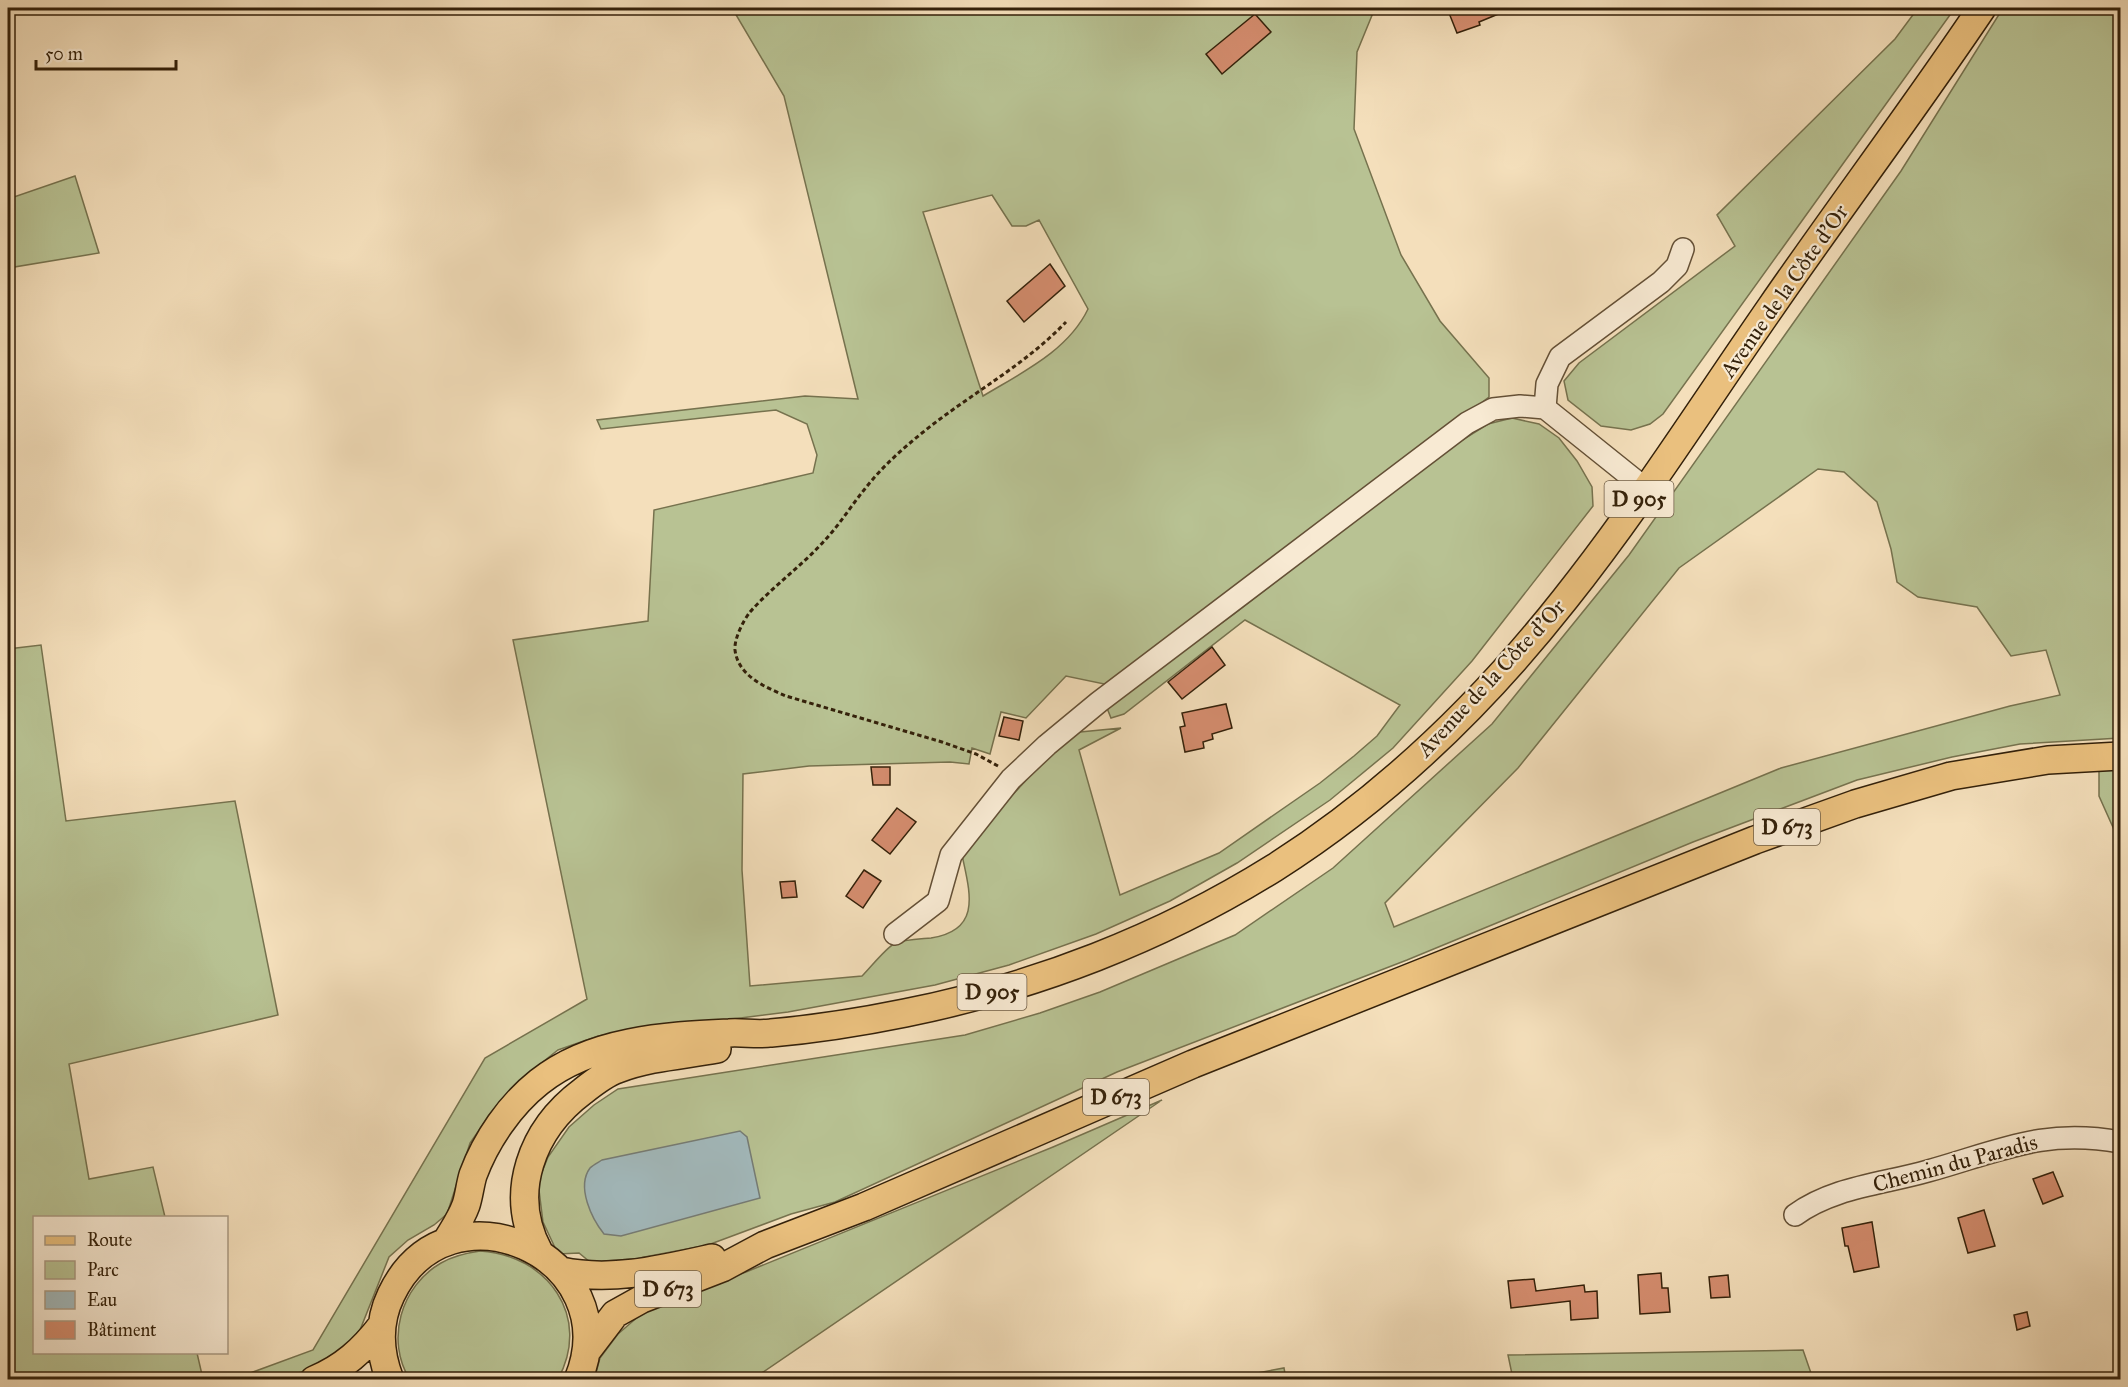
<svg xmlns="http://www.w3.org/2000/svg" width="2128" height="1387" viewBox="0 0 2128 1387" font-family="'IM FELL Great Primer',serif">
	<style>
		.green { fill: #b8c293; stroke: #76724e; stroke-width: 1.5; fill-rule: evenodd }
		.water { fill: #a2b9bc; stroke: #767c75; stroke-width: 1.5 }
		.building { fill: #d58d6f; stroke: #34210a; stroke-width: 1.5 }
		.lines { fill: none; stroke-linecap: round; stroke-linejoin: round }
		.minor-casing { stroke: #645036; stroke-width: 24 }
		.major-casing { stroke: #34210a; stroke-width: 30 }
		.path { stroke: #34210a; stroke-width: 3; stroke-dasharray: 4.5 3; stroke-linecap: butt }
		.minor { stroke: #f8ead3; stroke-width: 21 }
		.major { stroke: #eac07e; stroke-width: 27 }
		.labels { text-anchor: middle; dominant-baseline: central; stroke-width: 4.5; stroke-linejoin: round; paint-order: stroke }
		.shield { fill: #f8ead3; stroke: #6f5d46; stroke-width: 1.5 }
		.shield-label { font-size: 21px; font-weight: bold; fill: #34210a }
		.street-label { font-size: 22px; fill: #34210a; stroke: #f8ead3 }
	</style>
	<rect width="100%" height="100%" fill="#f4dfbb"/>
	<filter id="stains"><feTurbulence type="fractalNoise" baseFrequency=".00333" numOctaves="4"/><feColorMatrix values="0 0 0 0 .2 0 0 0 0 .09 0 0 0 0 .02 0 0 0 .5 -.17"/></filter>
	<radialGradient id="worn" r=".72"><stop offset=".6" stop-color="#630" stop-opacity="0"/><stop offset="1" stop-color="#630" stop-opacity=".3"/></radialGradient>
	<path class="green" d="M732,8H1375L1357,52L1354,129L1401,255L1440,321L1489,378V397L1109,685L1066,676L1026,718L1001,712L990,754L972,748L969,764L950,762L809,766L743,774L742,870L750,986L862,976C869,969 887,947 894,944C904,939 920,939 931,938C982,930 970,893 962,855L1004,804L1070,733L1121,728L1079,750L1120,895L1219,853L1320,783L1354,756L1377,736L1400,705L1245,620L1124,714L1111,718L1107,708L1110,704L1234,614L1443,452L1488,424L1512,418L1539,424L1559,438L1577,461L1592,487L1593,506L1472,661L1393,748L1330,800L1237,863L1170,901L1096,934L1009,965L935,985L788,1012L598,1036L558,1050L524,1077L489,1116L470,1143L447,1214L434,1225L408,1240L389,1257L360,1330L337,1356L308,1370L279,1379L231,1380L313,1350L485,1058L587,999L513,640L648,621L654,510L813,473L817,455L807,424L776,410L601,429L597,420L805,396L858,399L784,96ZM992,195L1012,226H1026L1039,220L1088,309C1068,351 1021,373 983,396L923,212Z
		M1918,8H1955L1663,414L1650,424L1631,430L1601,426L1568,400L1564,381L1579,363L1735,246L1717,215L1895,39Z
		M2003,8H2120V738L2020,744L1952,757L1857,780L1693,842L1407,960L1117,1072L835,1202L791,1214L708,1245L634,1259L590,1262L579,1253L558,1254L543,1222L538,1182L548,1157L569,1127L594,1105L618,1089L965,1035L1040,1013L1100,992L1235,935L1333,868L1492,724L1629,555L1901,171ZM1818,469L1844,472L1877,502L1891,549L1897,582L1918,597L1977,607L2011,656L2046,650L2060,695L2010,706L1781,768L1394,927L1385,903L1518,768L1679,568Z
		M75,176L99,253L8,268V199Z
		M41,645L66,821L235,801L278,1015L69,1064L89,1179L153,1167L165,1217L34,1218V1352L197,1353L203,1379H8V649Z
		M2099,767L2120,768V843L2099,796Z
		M1162,1100L753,1379L594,1380L600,1358L618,1334L640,1315L679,1294L746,1272L1053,1147Z
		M480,1251C548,1255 592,1317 558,1379L410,1380C385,1340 401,1286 441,1263C453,1256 466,1253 480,1251Z
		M1803,1350L1813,1379H1513L1508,1355Z
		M1284,1368L1286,1379H1225Z"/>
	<path class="water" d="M740,1131L747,1137L760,1198L621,1236L604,1234C592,1219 576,1187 590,1168C593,1165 599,1162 602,1160Z"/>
	<path class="building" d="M1464,8H1513L1479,22L1480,25L1457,33L1449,13Z
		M1255,14L1271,32L1222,74L1206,54Z
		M1050,264L1065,286L1024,322L1007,301Z
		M1212,647L1225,665L1182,699L1168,682Z
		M1226,704L1232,728L1212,734L1213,739L1203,742L1204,748L1185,752L1180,727L1185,726L1182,713Z
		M1004,717L1023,721L1019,740L999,736Z
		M871,767H890V785H873Z
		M897,808L916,822L890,854L872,840Z
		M864,870L881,881L863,908L846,896Z
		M795,881L797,897L782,898L780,882Z
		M2053,1172L2063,1196L2043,1204L2033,1179Z
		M1984,1210L1995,1246L1968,1253L1958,1218Z
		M1872,1222L1879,1267L1854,1272L1848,1246H1845L1842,1228Z
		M1661,1273L1662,1288H1668L1670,1312L1640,1314L1638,1275Z
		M1728,1275L1730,1297L1711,1298L1709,1277Z
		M1534,1279L1536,1291L1584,1285L1585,1292L1597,1291L1598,1318L1571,1320L1570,1301L1511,1308L1508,1281Z
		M2027,1312L2030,1326L2017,1330L2014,1315Z"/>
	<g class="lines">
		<defs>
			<path id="minor" d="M1545,408L1646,489
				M895,934L938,901L951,855L1011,779L1047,745L1099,702L1467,423L1493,409L1520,406L1545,408L1547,384L1560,357L1661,282L1677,266L1683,249
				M1795,1215C1833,1187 1883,1184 1928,1171C2000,1151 2043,1128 2120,1142"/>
			<path id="major" d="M446,1242C453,1230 461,1219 466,1205C469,1196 470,1185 473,1175C486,1140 510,1105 539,1082C592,1040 664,1036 729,1033C743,1032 757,1035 771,1033C816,1029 861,1022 905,1013C1035,987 1162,938 1274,868C1386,797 1483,703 1565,599C1639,506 1703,405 1771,307C1840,207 1914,109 1982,8
				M539,1252C507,1193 532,1129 583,1091C593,1083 606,1073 618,1069C649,1057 684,1055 717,1049
				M561,1271C611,1282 663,1269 712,1258
				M586,1352L615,1314L642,1299L722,1268L765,1245L864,1207L1193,1064L1755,840L1855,804L1951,776L2048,760L2120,756
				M314,1380C343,1368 363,1350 382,1325
				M390,1380C379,1352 378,1322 391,1295C448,1175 629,1256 578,1380"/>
		</defs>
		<use href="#minor" class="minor-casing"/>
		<use href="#major" class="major-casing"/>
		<path class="path" d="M998,766L976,754L942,742L786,696C765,687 738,676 735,650C734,639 743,621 750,612C773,586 802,566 825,540C840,524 851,506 864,490C881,468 901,450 922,433C970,394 1024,366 1066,322"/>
		<use href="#minor" class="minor"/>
		<use href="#major" class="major"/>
	</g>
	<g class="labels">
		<g class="shield">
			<rect x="1604.5" y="481" width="69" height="36" rx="4.5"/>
			<rect x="1754" y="809" width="66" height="36" rx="4.5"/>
			<rect x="957.5" y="974" width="69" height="36" rx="4.5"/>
			<rect x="1083" y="1079" width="66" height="36" rx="4.5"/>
			<rect x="635" y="1271" width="66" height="36" rx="4.5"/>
		</g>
		<g class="shield-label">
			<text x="1639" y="499">D 905</text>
			<text x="1787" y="827">D 673</text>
			<text x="992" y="992">D 905</text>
			<text x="1116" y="1097">D 673</text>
			<text x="668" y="1289">D 673</text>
		</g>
		<g class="street-label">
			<text transform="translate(1784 291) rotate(-55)">Avenue de la Côte d'Or</text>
			<text transform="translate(1491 678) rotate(-47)">Avenue de la Côte d'Or</text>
			<text transform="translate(1955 1163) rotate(-15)">Chemin du Paradis</text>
		</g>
	</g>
	<rect width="2128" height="1387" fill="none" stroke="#f4dfbb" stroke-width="30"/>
	<rect x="9" y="9" width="2110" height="1369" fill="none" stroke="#34210a" stroke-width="3"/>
	<rect x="15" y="15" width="2098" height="1357" fill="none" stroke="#34210a" stroke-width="1.5"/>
	<rect x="33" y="1216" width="195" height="138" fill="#f8ead3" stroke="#aa9a83" stroke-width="1.5"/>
	<rect x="45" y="1236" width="30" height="9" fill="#eac07e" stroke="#aa9a83" stroke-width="1.5"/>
	<text x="87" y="1246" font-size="18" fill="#34210a">Route</text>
	<rect x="45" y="1261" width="30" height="18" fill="#b8c293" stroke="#aa9a83" stroke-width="1.5"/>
	<text x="87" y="1276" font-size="18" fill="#34210a">Parc</text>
	<rect x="45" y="1291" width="30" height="18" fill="#a2b9bc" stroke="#aa9a83" stroke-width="1.5"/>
	<text x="87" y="1306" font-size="18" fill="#34210a">Eau</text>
	<rect x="45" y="1321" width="30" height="18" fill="#d58d6f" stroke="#aa9a83" stroke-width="1.5"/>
	<text x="87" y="1336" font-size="18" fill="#34210a">Bâtiment</text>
	<path d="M36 60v9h140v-9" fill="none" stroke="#34210a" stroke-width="3"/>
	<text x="45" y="60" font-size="18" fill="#34210a" stroke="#f8ead3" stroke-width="4.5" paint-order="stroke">50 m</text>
	<rect width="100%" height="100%" filter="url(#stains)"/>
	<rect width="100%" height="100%" fill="url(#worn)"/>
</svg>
